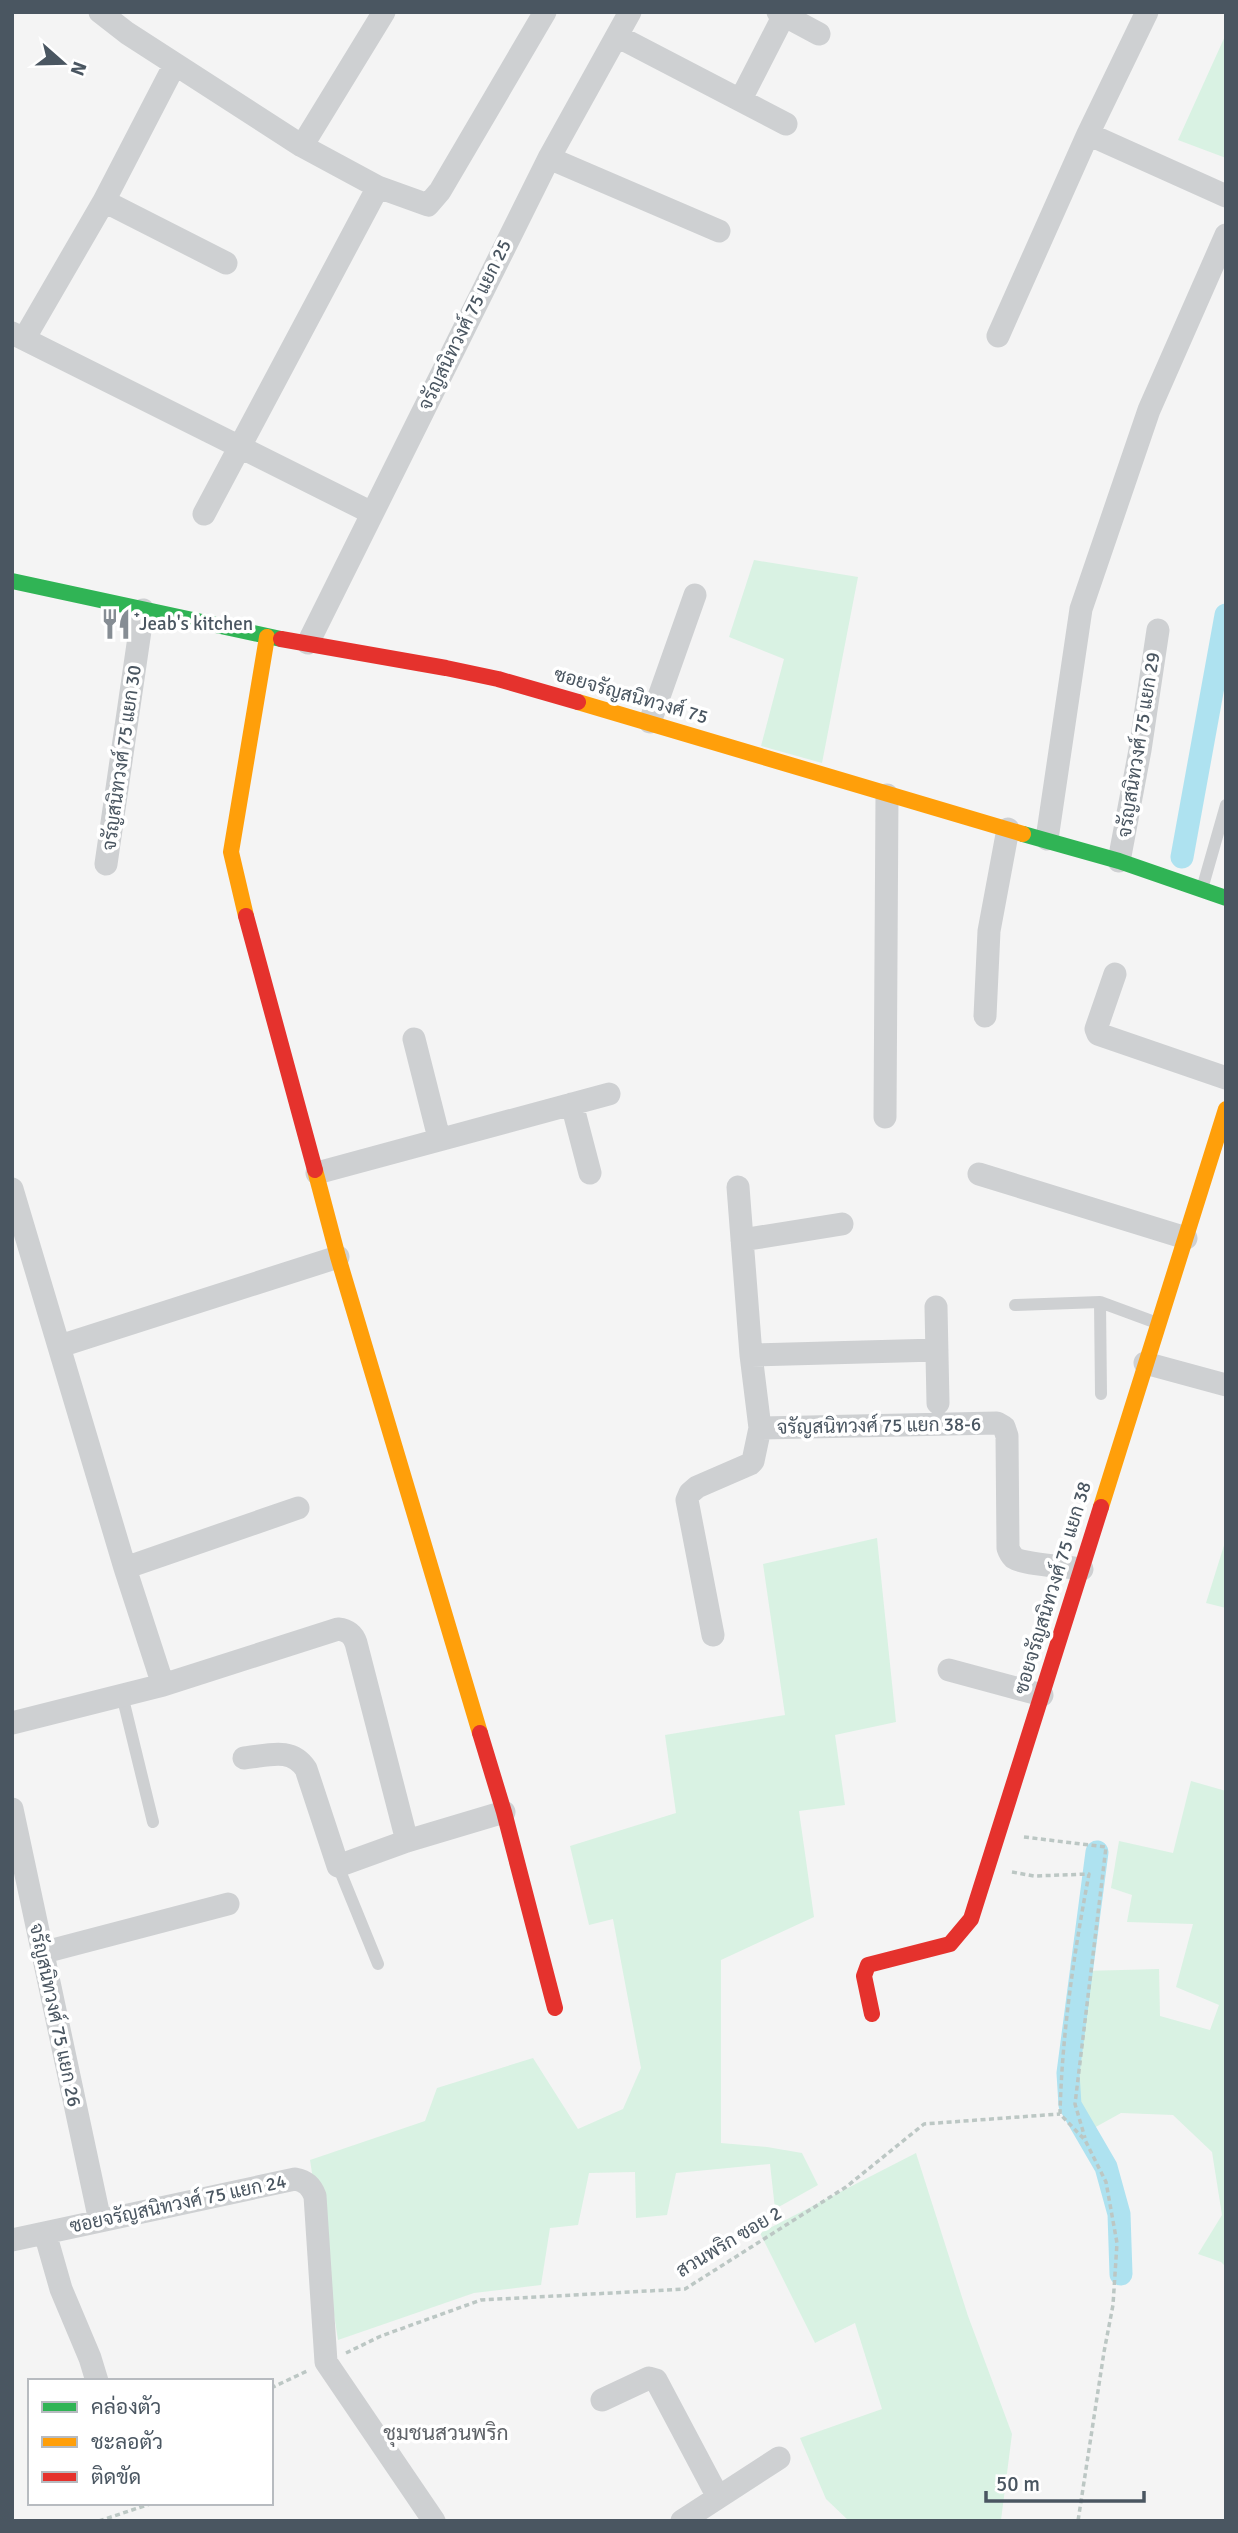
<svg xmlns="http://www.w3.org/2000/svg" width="1238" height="2533" viewBox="0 0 1238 2533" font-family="Signika,Sarabun,sans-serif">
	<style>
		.green { fill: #d9f2e3 }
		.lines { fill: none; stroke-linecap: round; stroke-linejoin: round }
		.canal { stroke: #aee2f0; stroke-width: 23 }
		.path { stroke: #bcc7c4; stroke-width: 3.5; stroke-dasharray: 5 3.5; stroke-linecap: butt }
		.lane { stroke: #ced0d2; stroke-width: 12 }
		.street { stroke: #ced0d2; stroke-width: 23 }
		.fast { stroke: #30b455; stroke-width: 16 }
		.slow { stroke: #ff9f0a; stroke-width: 16 }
		.jam { stroke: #e5322d; stroke-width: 16 }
		.labels { text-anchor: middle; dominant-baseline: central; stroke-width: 7; stroke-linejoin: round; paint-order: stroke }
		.street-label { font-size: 19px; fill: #4a5661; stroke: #fff }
		.poi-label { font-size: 19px; fill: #4a5661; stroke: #fff; text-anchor: start }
		.neighbourhood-label { font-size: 21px; fill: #5f6368; stroke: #fff }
	</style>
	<rect width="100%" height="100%" fill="#f4f4f4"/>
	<path class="green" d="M1226,34V158L1178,140Z
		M754,560L858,577L822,763L761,746L784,659L729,637Z
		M877,1538L896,1722L835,1735L845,1805L799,1811L814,1917L721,1960V2143L767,2147L802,2153L818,2185L775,2209L770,2164L676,2173L667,2215L636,2218L635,2172L589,2173L578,2225L550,2228L541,2285L474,2293L338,2340L310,2160L425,2121L437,2088L533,2058L578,2129L623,2109L641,2068L613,1919L589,1925L570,1846L676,1813L665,1735L785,1715L763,1564Z
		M1226,1539V1608L1206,1603Z
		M1191,1781L1226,1791V2267L1221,2262L1198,2254L1222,2215L1212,2152L1173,2115L1121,2113L1092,2129L1071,2089L1084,1971L1159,1969L1160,2016L1210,2030L1219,2005L1176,1987L1193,1924L1127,1922L1132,1895L1111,1888L1119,1841L1173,1853Z
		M916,2153L968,2316L1012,2434L1001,2520L999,2521H849L826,2499L800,2438L882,2409L855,2323L815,2343L760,2233Z"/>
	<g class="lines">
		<path class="canal" d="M1182,857L1226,615
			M1097,1852L1068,2073L1070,2105L1106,2167L1119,2214L1121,2274"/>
		<path class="path" d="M1024,1837L1106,1847L1075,2104L1085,2138
			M1012,1872L1034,1876L1089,1874C1074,1953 1062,2033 1060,2114L1085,2140L1106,2182L1117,2243L1113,2305L1104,2352L1078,2521
			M346,2353L381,2336L481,2300L685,2289L846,2187L924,2124L1060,2114
			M271,2388L307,2371
			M99,2521L153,2503"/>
		<path class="lane" d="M1202,889L1226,805
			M1100,1302L1101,1394
			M1015,1305L1100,1302L1157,1323
			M122,1695L153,1822
			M338,1866L378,1964"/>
		<path class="street" d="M100,12L127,33L302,146L378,187L428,205L440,191L545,12
			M778,12L819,34
			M1147,12L1088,134L1226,196
			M617,36L786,124
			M741,99L784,15
			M302,146L384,12
			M549,158L719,231
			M104,201L226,263
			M12,333L372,513
			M998,336L1088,134
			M24,339L104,201L175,64
			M204,514L378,187
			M308,643L549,158L630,12
			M650,722L695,595
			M1047,839L1081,609L1149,410L1226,235
			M1119,861L1140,750L1158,630
			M106,864L143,610
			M1115,974L1096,1029L1098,1034L1226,1078
			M985,1016L989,931L1008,829
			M414,1039L439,1138
			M572,1104L590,1173
			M885,1117L887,795
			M317,1173L609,1094
			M979,1174L1186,1238
			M12,1189L125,1568L163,1685
			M742,1240L842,1224
			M936,1307L938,1403
			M60,1346L338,1257
			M751,1355L937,1350
			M1145,1363L1226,1385
			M760,1428L997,1423L1004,1427L1007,1436L1008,1548C1009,1551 1012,1556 1014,1558C1023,1564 1069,1567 1082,1569
			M125,1568L298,1508
			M713,1635L687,1500L690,1493L697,1487L750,1464L753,1461L760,1428L751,1355L738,1187
			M949,1670L1042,1695
			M12,1723L163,1685L338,1629C347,1630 353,1634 356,1643L407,1841
			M244,1758C267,1756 291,1746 306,1769L338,1866L407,1841L504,1812
			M12,1809L100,2221
			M41,1953L228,1904
			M45,2233L61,2289L90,2358L97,2381
			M12,2240L295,2179C306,2181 311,2186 315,2196L326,2362L434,2521
			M602,2400L649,2378L656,2380L718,2497
			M682,2521L779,2458"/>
		<path class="fast" d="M12,581L281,639
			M1023,834L1119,861L1226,898"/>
		<path class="slow" d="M578,702L1023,834
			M246,916L231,852L267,637
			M315,1170L338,1257L480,1733
			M1101,1507L1226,1109"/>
		<path class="jam" d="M281,639L446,668L498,679L578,702
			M246,916L315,1170
			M480,1733L504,1812L555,2008
			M872,2014L864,1976L868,1965L950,1944L971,1919L1101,1507"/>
	</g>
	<defs>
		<symbol id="restaurant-bare" viewBox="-9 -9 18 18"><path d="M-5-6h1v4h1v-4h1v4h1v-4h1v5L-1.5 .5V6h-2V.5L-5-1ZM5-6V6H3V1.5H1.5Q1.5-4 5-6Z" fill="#868d94" stroke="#fff" stroke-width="2.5" paint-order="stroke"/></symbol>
	</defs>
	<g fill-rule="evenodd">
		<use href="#restaurant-bare" x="94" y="602" width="44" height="44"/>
	</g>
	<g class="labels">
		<g class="street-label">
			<text transform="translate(465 325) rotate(-64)">จรัญสนิทวงศ์ 75 แยก 25</text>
			<text transform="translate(631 696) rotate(16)">ซอยจรัญสนิทวงศ์ 75</text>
			<text transform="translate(1139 745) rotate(-81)">จรัญสนิทวงศ์ 75 แยก 29</text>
			<text transform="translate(122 758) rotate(-82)">จรัญสนิทวงศ์ 75 แยก 30</text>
			<text transform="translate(879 1426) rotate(-1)">จรัญสนิทวงศ์ 75 แยก 38-6</text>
			<text transform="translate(1053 1588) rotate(-73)">ซอยจรัญสนิทวงศ์ 75 แยก 38</text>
			<text transform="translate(55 2015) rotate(78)">จรัญสนิทวงศ์ 75 แยก 26</text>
			<text transform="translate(178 2204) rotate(-12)">ซอยจรัญสนิทวงศ์ 75 แยก 24</text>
			<text transform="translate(729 2242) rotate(-31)">สวนพริก ซอย 2</text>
		</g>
		<g class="poi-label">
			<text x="139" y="624">๋Jeab's kitchen</text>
		</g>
		<g class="neighbourhood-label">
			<text x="446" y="2433">ชุมชนสวนพริก</text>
		</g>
	</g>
	<rect width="1238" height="2533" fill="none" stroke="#4a5661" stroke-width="28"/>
	<rect x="28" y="2379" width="245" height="126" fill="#ffffff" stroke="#b7bbc0" stroke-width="2"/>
	<rect x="42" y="2402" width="35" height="10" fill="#30b455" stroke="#b7bbc0" stroke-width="2"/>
	<text x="91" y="2414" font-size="21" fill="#4a5661">คล่องตัว</text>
	<rect x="42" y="2437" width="35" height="10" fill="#ff9f0a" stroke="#b7bbc0" stroke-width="2"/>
	<text x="91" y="2449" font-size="21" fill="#4a5661">ชะลอตัว</text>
	<rect x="42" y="2472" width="35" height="10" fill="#e5322d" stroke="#b7bbc0" stroke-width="2"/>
	<text x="91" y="2484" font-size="21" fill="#4a5661">ติดขัด</text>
	<g transform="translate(63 63) rotate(110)" stroke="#ffffff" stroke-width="5" paint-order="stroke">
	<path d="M0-5L12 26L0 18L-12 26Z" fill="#4a5661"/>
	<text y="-10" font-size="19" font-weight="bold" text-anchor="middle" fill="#4a5661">N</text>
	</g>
	<path d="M986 2491v10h158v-10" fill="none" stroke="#4a5661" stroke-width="3.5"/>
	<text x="996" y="2491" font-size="21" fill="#4a5661" stroke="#ffffff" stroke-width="5" paint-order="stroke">50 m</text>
</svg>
